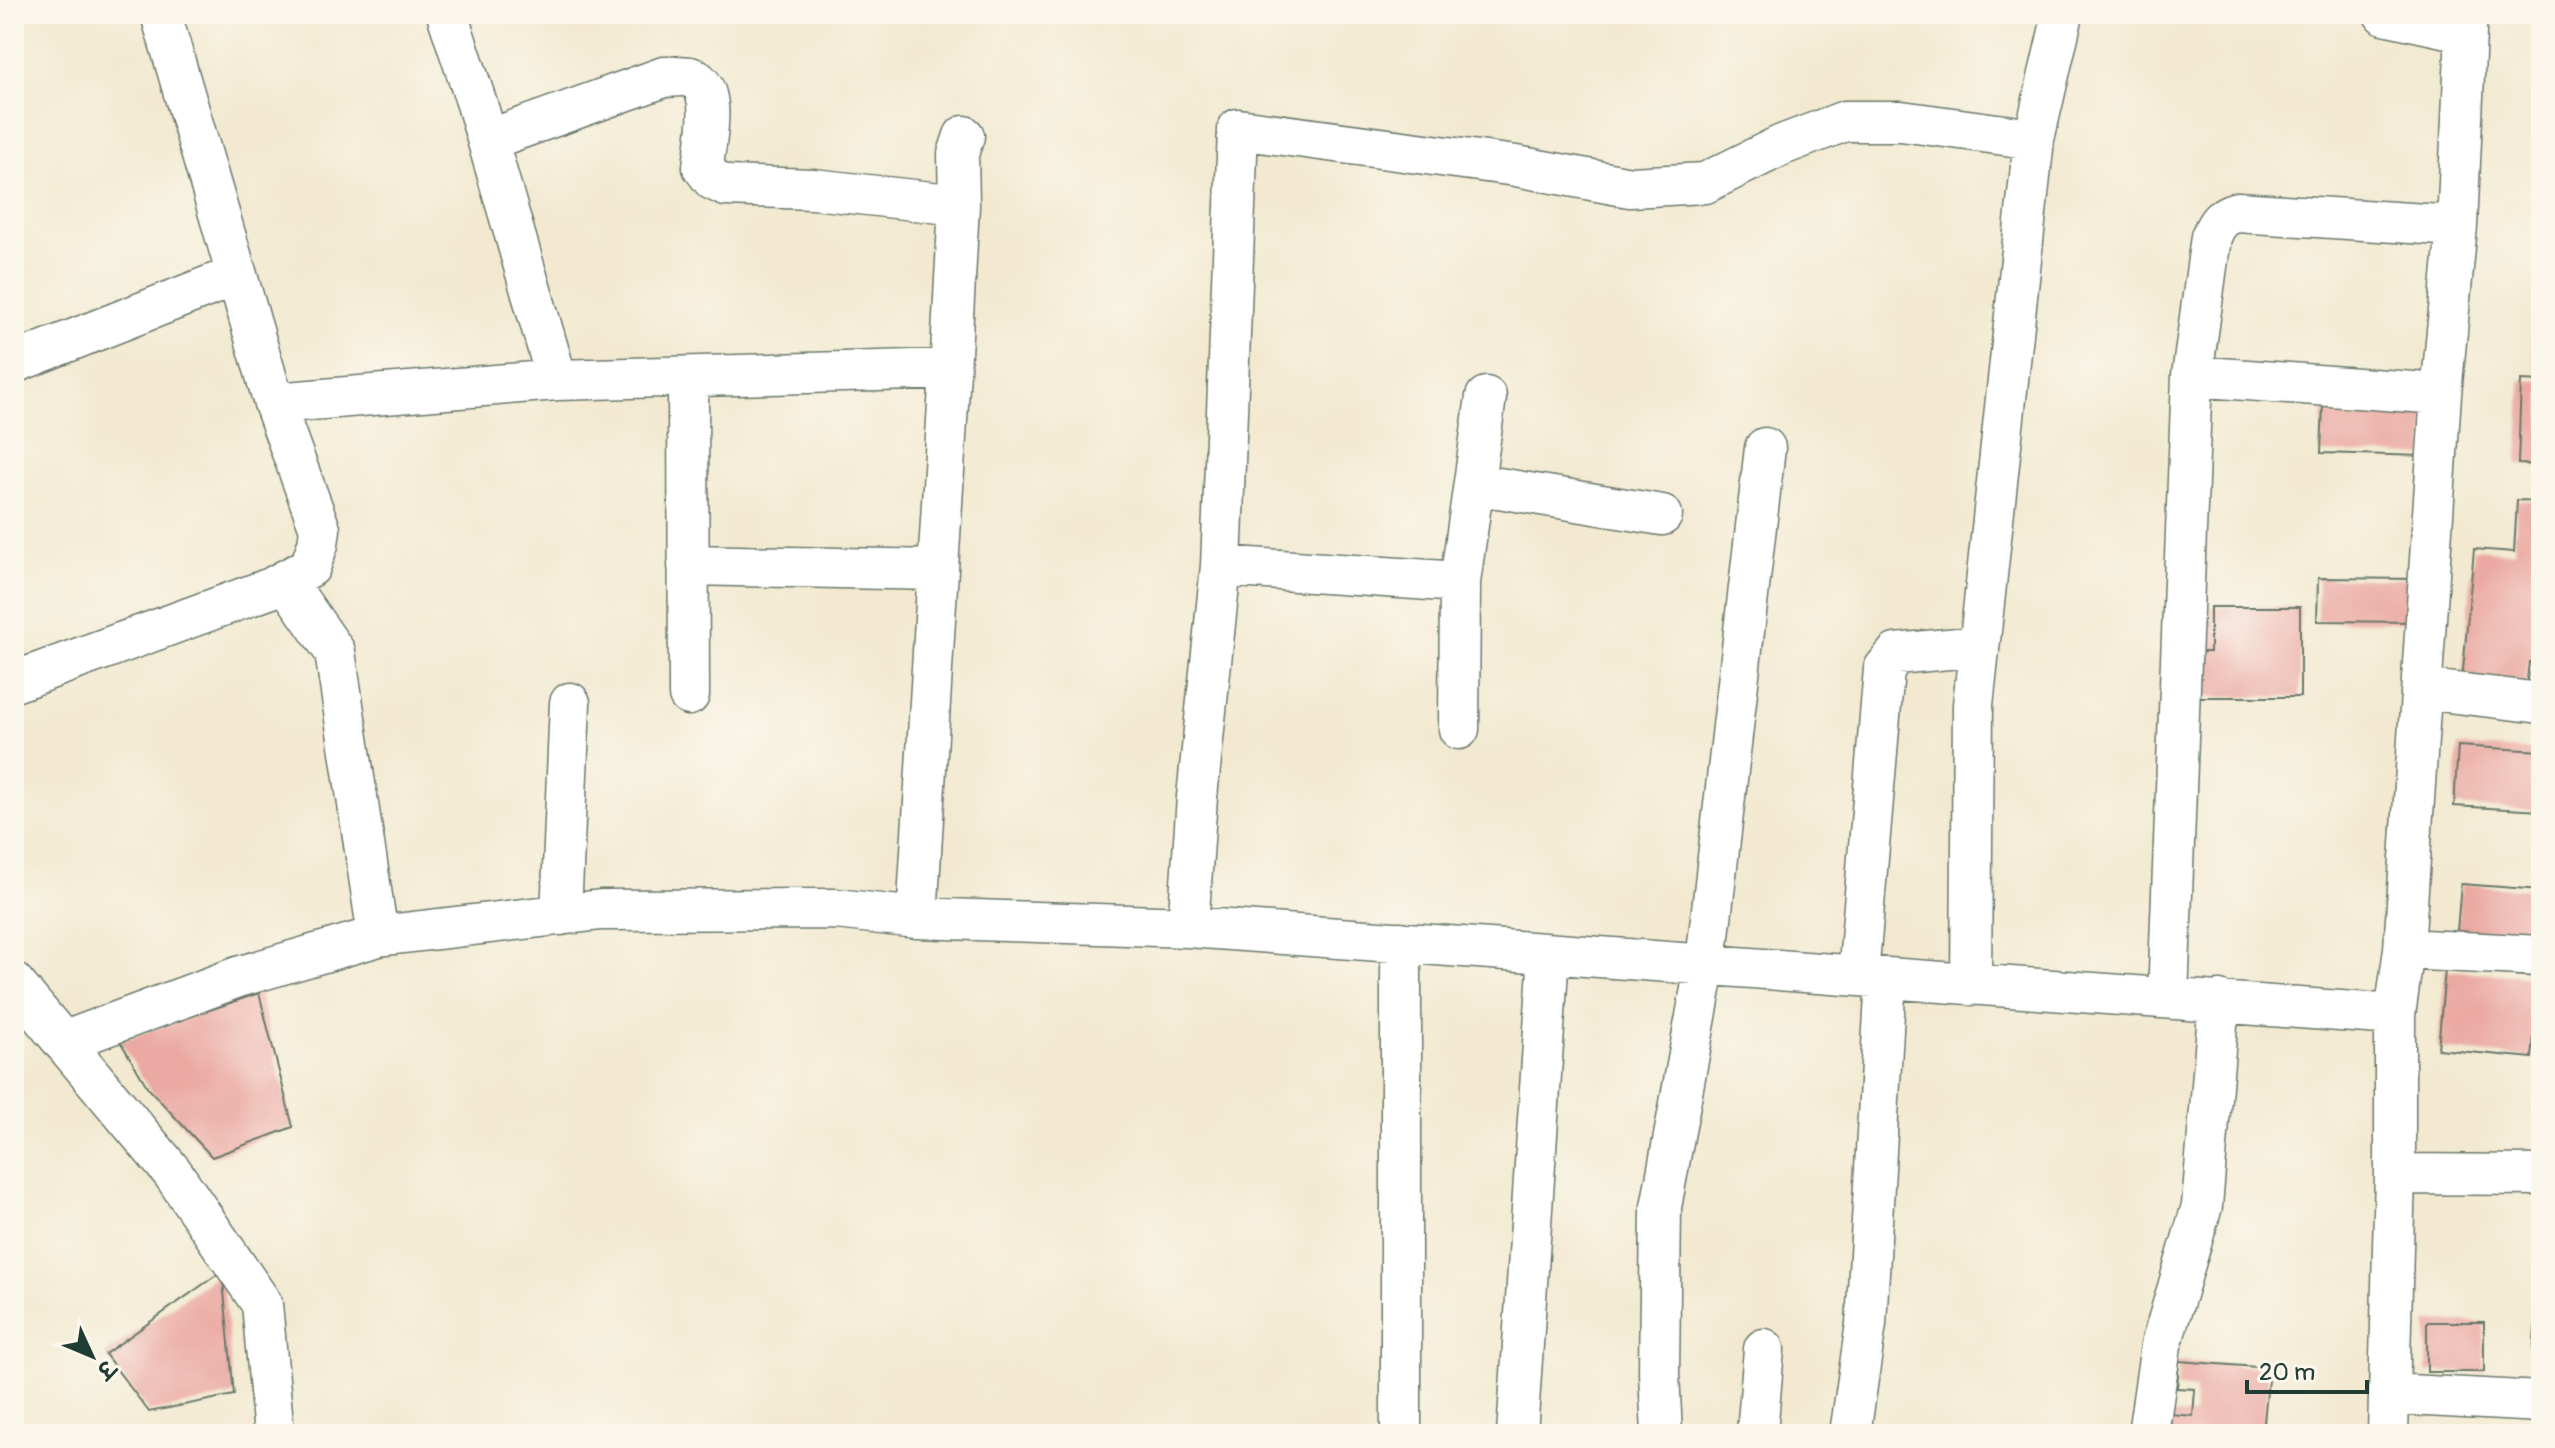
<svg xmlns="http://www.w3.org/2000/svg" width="2555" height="1448" viewBox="0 0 2555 1448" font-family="Pangolin,'Playpen Sans Deva',sans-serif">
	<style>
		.building { fill: #eaa9a2 }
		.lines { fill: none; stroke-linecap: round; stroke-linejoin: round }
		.minor-casing { stroke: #69796b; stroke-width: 43 }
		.minor { stroke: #fff; stroke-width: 40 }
	</style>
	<rect width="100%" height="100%" fill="#fbf7ec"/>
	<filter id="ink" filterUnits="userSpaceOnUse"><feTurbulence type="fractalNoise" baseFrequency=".0125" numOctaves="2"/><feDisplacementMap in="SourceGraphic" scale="16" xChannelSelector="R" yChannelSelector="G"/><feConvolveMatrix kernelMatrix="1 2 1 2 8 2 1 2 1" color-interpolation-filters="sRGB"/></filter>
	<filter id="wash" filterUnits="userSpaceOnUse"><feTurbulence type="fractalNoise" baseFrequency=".006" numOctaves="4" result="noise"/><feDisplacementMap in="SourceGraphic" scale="32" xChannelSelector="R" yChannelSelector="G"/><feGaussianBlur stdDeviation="1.8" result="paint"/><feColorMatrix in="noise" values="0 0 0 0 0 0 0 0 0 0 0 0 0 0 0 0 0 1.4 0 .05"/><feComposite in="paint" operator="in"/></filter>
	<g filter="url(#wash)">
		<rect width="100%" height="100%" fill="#f2e9d0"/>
		<g id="blocks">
			<path class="building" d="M2521,380L2541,381V465L2518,464Z
				M2323,403L2426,406L2424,456L2321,453Z
				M2517,500L2541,501V663L2529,662L2526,687L2462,681L2474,549L2514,552Z
				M2318,578L2418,579V622L2317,621Z
				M2210,607H2300V697H2196V652H2210Z
				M2458,746L2541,751V811L2454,806Z
				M2461,884L2541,890V938L2457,931Z
				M2445,970L2539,977L2532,1058L2438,1049Z
				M259,993L293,1127L212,1157L148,1088L120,1041Z
				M2538,1195H2541V1279H2537Z
				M222,1271L234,1395L149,1412L105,1354Z
				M2538,1287H2541V1371H2532Z
				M2427,1322H2484V1372H2427Z
				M2179,1361L2269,1368L2263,1434H2170L2171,1414L2193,1416L2195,1389L2177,1388Z"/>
		</g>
	</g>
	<g filter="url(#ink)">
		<use href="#blocks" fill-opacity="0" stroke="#69796b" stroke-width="2"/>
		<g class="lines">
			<defs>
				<path id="minor" d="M161,14L274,403
					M447,14L477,104L557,380
					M2384,14L2466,32L2467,14
					M488,140L664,77C672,77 683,75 690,77C720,86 705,144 703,167L713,180L726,186L813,189L959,205
					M14,363L237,275
					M2192,376L2211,237C2217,222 2222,216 2237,212L2457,226
					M688,377L689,695
					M1474,484L1662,515
					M688,565L938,570
					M1221,566L1460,582
					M286,582L335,652L378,936
					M14,682L271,588L310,567L318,544L320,529L274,403L557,380L950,369
					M2422,689L2541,703
					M1459,729L1460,582L1486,397
					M561,915L570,703
					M917,918L951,354L959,205L958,154L964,136
					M1188,927C1590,955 1992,984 2395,1015
					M2404,949L2541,956
					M1858,976L1884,669L1896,654L1979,646
					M14,983L172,1172L262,1304L274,1434
					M1971,985L1973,705L2034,139
					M2168,997L2192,376L2441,394
					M63,1042L238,977L378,936L601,910L836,909L917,918L1188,927L1197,797L1221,566L1238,129L1516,166L1630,187L1705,183L1782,145L1845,121H1901L2034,139L2063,14
					M2395,1174L2541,1175
					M2389,1394L2541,1402
					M1401,1434V942
					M1517,1434L1549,954
					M1662,1434L1659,1373L1661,1207L1706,962L1765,448
					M1757,1434L1764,1349
					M1850,1434L1866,1324L1886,978
					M2148,1434L2161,1345L2202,1206L2219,1001
					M2388,1434L2395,1174V1015L2404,949L2441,394L2457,226L2466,32"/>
			</defs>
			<use href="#minor" class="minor-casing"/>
			<use href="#minor" class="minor"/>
		</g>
	</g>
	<rect width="2555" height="1448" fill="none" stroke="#fbf7ec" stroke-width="48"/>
	<g transform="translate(92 1356) rotate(134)" stroke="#fbf7ec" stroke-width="6" paint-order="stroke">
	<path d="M0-6L14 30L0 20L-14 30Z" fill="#1f3d34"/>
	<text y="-12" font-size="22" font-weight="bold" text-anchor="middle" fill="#1f3d34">उ</text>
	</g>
	<path d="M2247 1380v12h120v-12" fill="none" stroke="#1f3d34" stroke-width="4"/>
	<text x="2259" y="1380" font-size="24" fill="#1f3d34" stroke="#fbf7ec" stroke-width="6" paint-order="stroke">20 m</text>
</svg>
